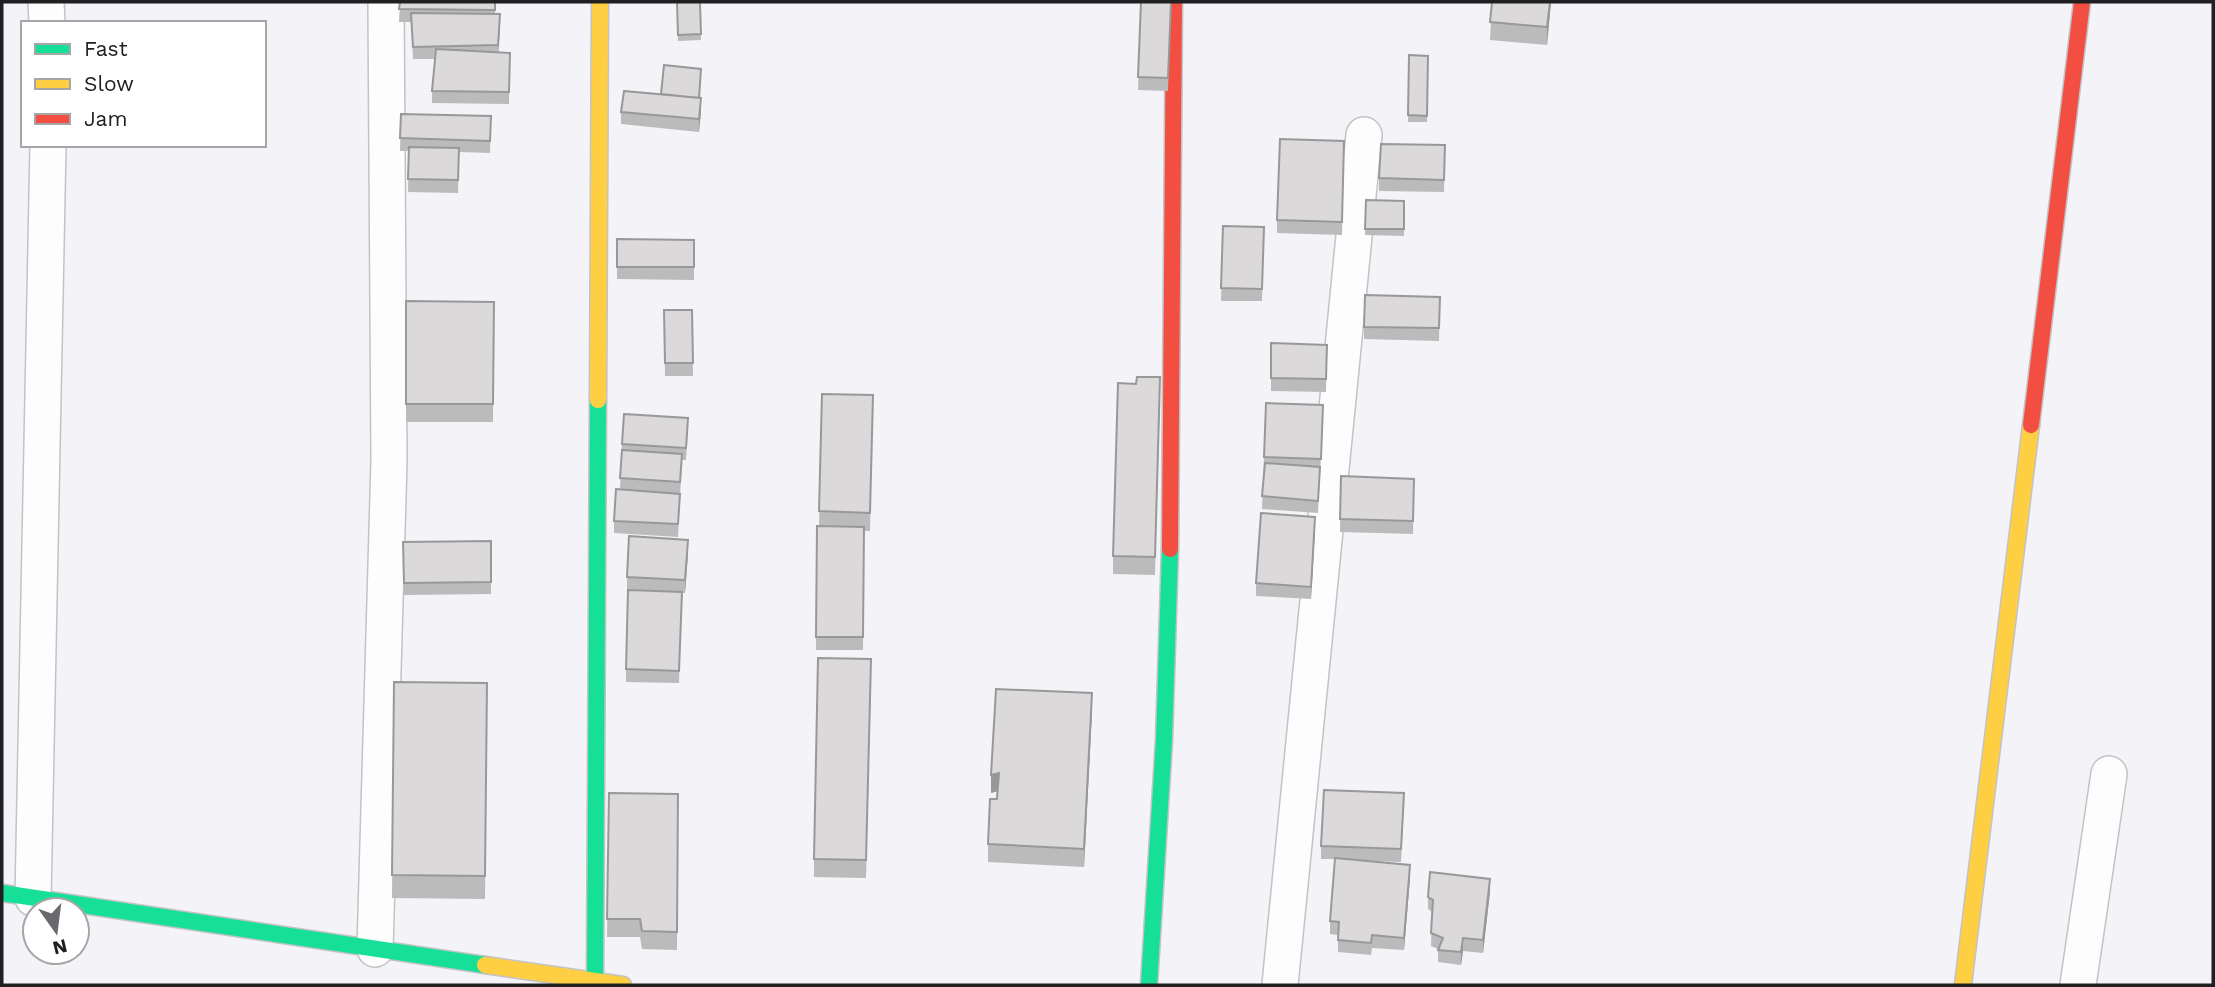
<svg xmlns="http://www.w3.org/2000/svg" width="2215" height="987" viewBox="0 0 2215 987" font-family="'Work Sans',sans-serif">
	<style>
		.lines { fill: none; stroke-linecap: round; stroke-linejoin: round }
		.street-casing { stroke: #c3c3c6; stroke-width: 38 }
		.fast-casing { stroke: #c3c3c6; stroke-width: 19 }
		.slow-casing { stroke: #c3c3c6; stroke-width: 19 }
		.jam-casing { stroke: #c3c3c6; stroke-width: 19 }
		.street { stroke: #fdfdfe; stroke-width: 35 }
		.fast { stroke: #16e098; stroke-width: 16 }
		.slow { stroke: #ffcf43; stroke-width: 16 }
		.jam { stroke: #f24e42; stroke-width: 16 }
		.wall { fill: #bcbbbb }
		.shaded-wall { fill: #999899 }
		.building { fill: #dbd9da; stroke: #999899; stroke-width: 2 }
	</style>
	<rect width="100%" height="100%" fill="#f3f3f8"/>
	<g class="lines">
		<defs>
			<path id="street" d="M46,2L47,23
				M33,898L48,145
				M375,949L389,461L386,2
				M1280,985L1364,135
				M2078,985L2109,774"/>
			<path id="fast" d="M2,893L485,965
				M595,981L598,400
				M1149,985L1164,740L1170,549"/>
			<path id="slow" d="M598,400L600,2
				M485,965L623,985
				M1963,985L2031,425"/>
			<path id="jam" d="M2031,425L2082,2
				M1170,549L1174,2"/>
		</defs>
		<use href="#street" class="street-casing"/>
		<use href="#fast" class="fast-casing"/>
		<use href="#slow" class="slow-casing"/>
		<use href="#jam" class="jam-casing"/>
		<use href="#street" class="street"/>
		<use href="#fast" class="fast"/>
		<use href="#slow" class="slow"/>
		<use href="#jam" class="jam"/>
	</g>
	<path class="wall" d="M400,2H495V14L500,27L498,52L510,53L509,104L432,103V91L435,59H413L411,22H399Z
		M677,2H700L701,40L678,41Z
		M1141,2H1171L1168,91L1138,90Z
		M1492,2H1551L1547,45L1490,40Z
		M1409,55L1428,56L1427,122H1408Z
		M701,75L699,98L701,111L699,132L621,124V112Z
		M401,114L491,116L490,153L459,152L458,193L408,192L409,151H400Z
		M1445,145L1444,192L1379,191V178Z
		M1344,154L1342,235L1277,233V220Z
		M1366,200L1404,201V236L1365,235Z
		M1223,226L1264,227L1262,301H1221Z
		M617,239L694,240V280L617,279Z
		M1440,297L1439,341L1364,339V327Z
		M406,301L494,302L493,422H406Z
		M664,310H692L693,376H665Z
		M1271,343L1327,345L1326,392L1271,391Z
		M822,394L873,395L870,531H864L863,650H816L817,526H819Z
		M1160,395L1155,575L1113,574V556Z
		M1266,403L1323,418L1318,513L1262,509Z
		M688,430L686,460H682L678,537L614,533V521L620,490L622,444Z
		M1341,476L1414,479L1413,534L1340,532Z
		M1315,530L1311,599L1256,596V583Z
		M491,541V594L404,595L403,542Z
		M688,553L685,593H682L679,683L626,682V669L647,591L627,589V577Z
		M871,677L866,878L814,877V859Z
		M394,682L487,683L485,899L392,898Z
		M1092,711L1084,867L988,862V844L997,791L991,793Z
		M609,793L678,794L677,950L642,949L640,937H607Z
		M1404,806L1401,862L1350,860L1410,877L1404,950L1372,948L1371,955L1338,952V935L1330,934V921L1335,859H1321V846Z
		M1490,892L1483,953L1463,951L1461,965L1438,962V949L1431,946L1432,912L1428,909V897Z"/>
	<path class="shaded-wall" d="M1550,2H1551L1547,45V27Z
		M500,14V27L498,58V45Z
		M701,98V111L699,132V119Z
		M1315,517V530L1311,599V587Z
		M688,540V553L685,593V580Z
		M1092,693V711L1084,867V849Z
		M999,773V791L991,793V775Z
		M1410,865V877L1404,950V938Z
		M1490,879V892L1483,953V940Z
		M1463,938V951L1461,965V952Z"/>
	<path class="building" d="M400,2H495V10L399,9Z
		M677,2H700L701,34L678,35Z
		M1141,2H1171L1168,78L1138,77Z
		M1492,2H1550L1547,27L1490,22Z
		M411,13L500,14L498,45L413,47Z
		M436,49L510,53L509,92L432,91Z
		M1409,55L1428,56L1427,116L1408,115Z
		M664,65L701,69L699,98L661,94Z
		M624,91L701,98L699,119L621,112Z
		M401,114L491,116L490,141L400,138Z
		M1280,139L1344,141L1342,222L1277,220Z
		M1381,144L1445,145L1444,180L1379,178Z
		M409,147L459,148L458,180L408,179Z
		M1366,200L1404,201V229H1365Z
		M1223,226L1264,227L1262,289L1221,288Z
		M617,239L694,240V267H617Z
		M1365,295L1440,297L1439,328L1364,327Z
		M406,301L494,302L493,404H406Z
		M664,310H692L693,363H665Z
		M1271,343L1327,345L1326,379L1271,378Z
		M1137,377H1160L1155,557L1113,556L1118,383L1136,384Z
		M822,394L873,395L870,513L819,511Z
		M1266,403L1323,405L1321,459L1264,457Z
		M624,414L688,418L686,448L622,444Z
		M622,450L682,454L680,482L620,478Z
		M1265,463L1320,467L1318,501L1262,496Z
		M1341,476L1414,479L1413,521L1340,519Z
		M616,489L680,494L678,524L614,521Z
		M1261,513L1315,517L1311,587L1256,583Z
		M817,526L864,527L863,637H816Z
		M629,536L688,540L685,580L627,577Z
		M491,541V582L404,583L403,542Z
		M628,590L682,592L679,671L626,669Z
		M818,658L871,659L866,860L814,859Z
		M394,682L487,683L485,876L392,875Z
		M996,689L1092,693L1084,849L988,844L990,799H997L999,773L991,775Z
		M1324,790L1404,793L1401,849L1321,846Z
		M609,793L678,794L677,932L642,931L640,919H607Z
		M1335,858L1410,865L1404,938L1372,935L1371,943L1338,940L1339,922L1330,921Z
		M1430,872L1490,879L1483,940L1463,938L1461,952L1438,950L1443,938L1431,933L1433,900L1428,897Z"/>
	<rect width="2215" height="987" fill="none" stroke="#202023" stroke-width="7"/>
	<rect x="21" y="21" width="245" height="126" fill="#ffffff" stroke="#a6a6a7" stroke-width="2"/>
	<rect x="35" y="44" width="35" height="10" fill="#16e098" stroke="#a6a6a7" stroke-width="2"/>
	<text x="84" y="56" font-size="21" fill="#202023">Fast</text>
	<rect x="35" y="79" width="35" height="10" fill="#ffcf43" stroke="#a6a6a7" stroke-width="2"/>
	<text x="84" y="91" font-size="21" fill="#202023">Slow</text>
	<rect x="35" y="114" width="35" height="10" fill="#f24e42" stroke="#a6a6a7" stroke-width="2"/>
	<text x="84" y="126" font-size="21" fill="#202023">Jam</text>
	<g transform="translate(56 931) rotate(166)"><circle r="33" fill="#ffffff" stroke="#a6a6a7" stroke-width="2"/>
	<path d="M0-5L12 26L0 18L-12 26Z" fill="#6a6a6e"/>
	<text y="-10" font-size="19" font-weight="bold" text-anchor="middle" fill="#202023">N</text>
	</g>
</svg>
